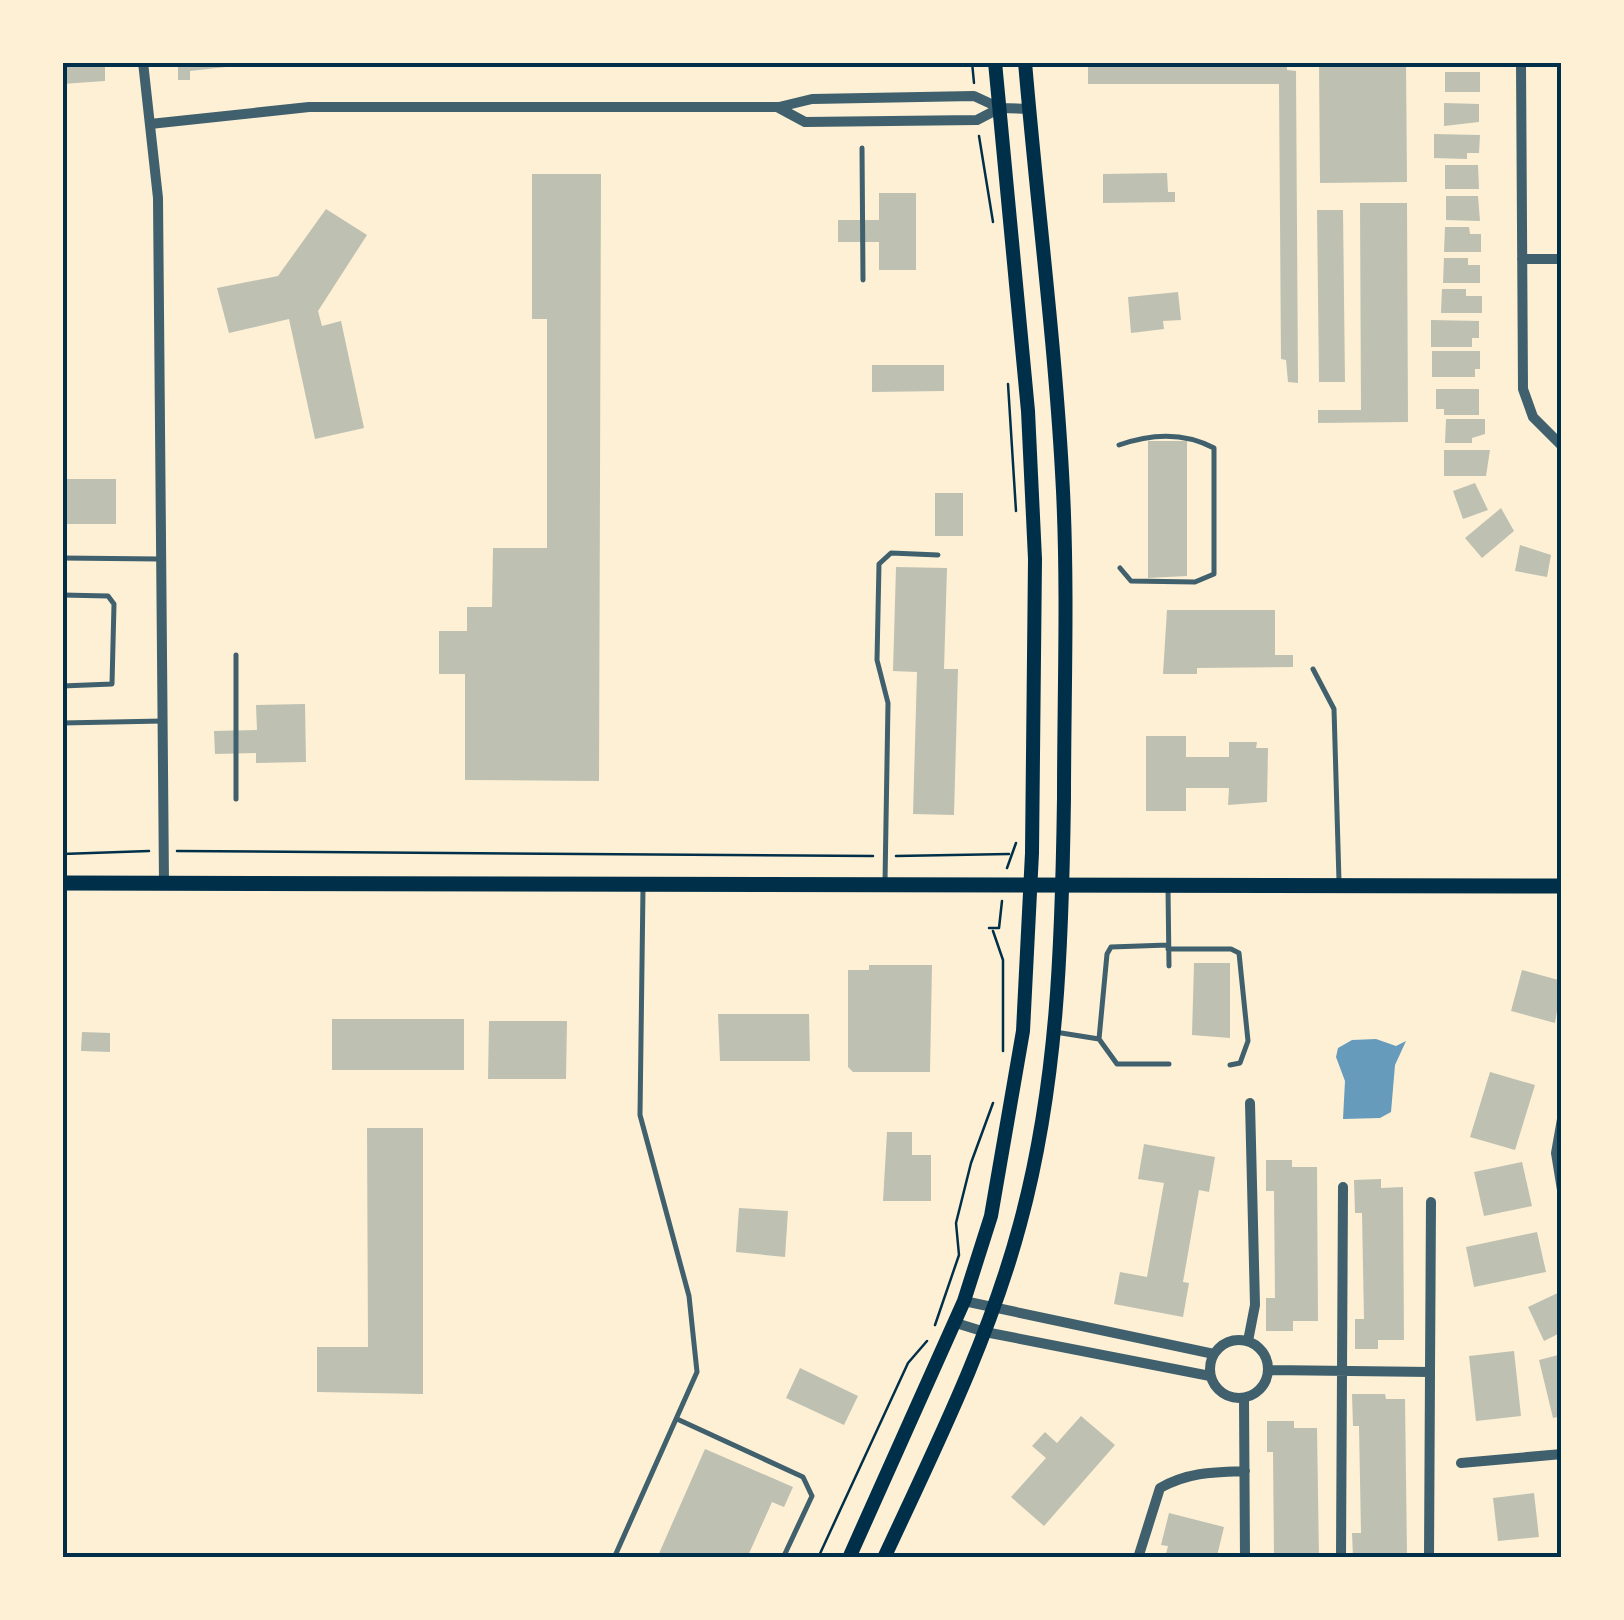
<svg xmlns="http://www.w3.org/2000/svg" width="1624" height="1620" viewBox="0 0 1624 1620" font-family="Cabin,sans-serif">
	<style>
		.water { fill: #669bbc }
		.building { fill: #bec0b2 }
		.lines { fill: none; stroke-linecap: round; stroke-linejoin: round }
		.path { stroke: #003049; stroke-width: 2.5 }
		.service { stroke: #3f606c; stroke-width: 5 }
		.minor { stroke: #3f606c; stroke-width: 10 }
		.secondary { stroke: #003049; stroke-width: 14 }
		.primary { stroke: #003049; stroke-width: 15 }
		.neatline { fill: none; stroke: #003049; stroke-width: 4 }
	</style>
	<rect width="100%" height="100%" fill="#fdf0d5"/>
	<path class="water" d="M1376,1039L1396,1046L1406,1041L1395,1065L1391,1112L1380,1118L1343,1119L1345,1081L1336,1057L1338,1048L1352,1040Z"/>
	<path class="building" d="M62,62H105V81L62,84Z
		M178,62H235V66L190,71V80H178Z
		M1088,62H1287V70L1296,71L1298,383L1288,382L1286,360L1281,359L1279,84H1088Z
		M1319,62H1406L1407,182L1320,183Z
		M1445,72H1480V92H1445Z
		M1444,103L1479,104V122L1444,126Z
		M1434,134L1480,135L1479,153H1467V159L1434,158Z
		M1445,165H1478L1479,189H1445Z
		M1167,173L1168,192H1175V202L1103,203V174Z
		M532,174H601L599,781L465,780V674H439V631H467V607H492L493,548H547V319H532Z
		M879,193H916V270H879V242H838V220H879Z
		M1446,196H1478L1480,221L1446,220Z
		M1360,203H1407L1408,422L1318,423V410H1361Z
		M326,209L367,235L318,311L322,326L341,321L364,428L315,439L289,319L229,333L217,288L278,276Z
		M1317,210H1343L1345,382H1319Z
		M1445,227H1469L1470,234H1481V252H1444Z
		M1444,258H1468V265H1480V283H1443Z
		M1442,289H1466V296H1482V313H1441Z
		M1178,292L1181,320L1163,321L1164,329L1131,333L1128,297Z
		M1431,320L1479,321V338H1472V347H1431Z
		M1432,351H1480V369H1475V377H1432Z
		M872,365H944V391L872,392Z
		M1436,389H1479V415H1444V409H1436Z
		M1446,419H1485V434L1472,438V443H1445Z
		M1148,441H1187V576L1148,578Z
		M1444,450H1490L1486,476H1444Z
		M62,479H116V524H62Z
		M1475,483L1488,510L1463,519L1453,491Z
		M935,493H963V536H935Z
		M1501,508L1514,531L1482,558L1465,538Z
		M1520,545L1551,555L1547,577L1515,571Z
		M896,567L947,568L944,669H958L954,815L913,814L917,672L893,671Z
		M1167,610H1275V655H1293V667L1197,668V674H1163Z
		M305,704L306,762L256,763V753L215,754L214,731L257,730L256,705Z
		M1146,736H1186V757H1229V742H1257L1256,748H1268L1267,802L1228,805L1229,788H1186V811H1146Z
		M1194,963H1230V1038L1192,1035Z
		M869,965H932L930,1072H853L848,1067V970H869Z
		M1522,970L1562,981L1555,1023L1511,1011Z
		M718,1014H809L810,1061H720Z
		M332,1019H464V1070H332Z
		M489,1021H567L566,1079H488Z
		M82,1032L110,1033V1052L81,1051Z
		M1490,1072L1535,1085L1515,1150L1470,1137Z
		M367,1128H423V1394L317,1392V1347H368Z
		M887,1132H912V1155H931V1201H883Z
		M1144,1144L1215,1157L1209,1192L1199,1190L1183,1282L1189,1283L1183,1317L1114,1304L1120,1272L1147,1277L1164,1183L1138,1179Z
		M1266,1160H1292V1167H1317L1318,1321H1293V1331H1266V1298H1275L1274,1191H1266Z
		M1522,1162L1532,1206L1484,1216L1474,1172Z
		M1381,1179V1188L1403,1187L1404,1340H1378V1349H1355V1319H1364L1362,1213H1355L1354,1180Z
		M739,1208L788,1211L785,1257L736,1252Z
		M1537,1232L1546,1272L1474,1287L1466,1247Z
		M1562,1291V1332L1544,1341L1528,1307Z
		M1514,1351L1521,1416L1476,1421L1469,1356Z
		M1562,1354V1416L1553,1418L1539,1360Z
		M800,1368L858,1396L844,1425L786,1398Z
		M1352,1394H1385L1386,1399H1405L1407,1555L1353,1558L1352,1533H1361L1359,1426H1353Z
		M1081,1416L1115,1445L1044,1526L1011,1497L1046,1458L1032,1446L1045,1432L1057,1443Z
		M1267,1421H1294V1428H1317L1319,1558H1274L1273,1452H1267Z
		M705,1449L793,1487L784,1507L772,1502L747,1558H657Z
		M1534,1493L1539,1537L1498,1541L1493,1498Z
		M1169,1513L1224,1527L1217,1556L1165,1558L1168,1546L1161,1545Z"/>
	<g class="lines">
		<path class="path" d="M972,62L974,83
			M979,136L993,222
			M1008,384L1016,511
			M177,851L873,856
			M62,854L149,851
			M896,856L1009,854
			M1007,868L1016,843
			M989,928H999L1002,901
			M993,931L1003,960V1051
			M935,1325L959,1255L956,1223L971,1163L993,1103
			M818,1558L908,1363L927,1341"/>
		<path class="service" d="M862,148L863,280
			M1119,445C1150,434 1184,432 1214,448V574L1195,582L1131,581L1120,568
			M62,558L159,559
			M62,595L108,596L114,604L112,684L62,686
			M1313,669L1334,709L1339,881
			M62,723L163,721
			M236,799V655
			M885,882L888,703L877,660L879,564L891,553L938,555
			M1168,889L1169,966
			M1168,949H1231L1239,953L1248,1041L1240,1063L1230,1065
			M1055,1032L1099,1039L1117,1064H1169
			M1099,1039L1107,954L1111,947L1168,945
			M677,1419L803,1477L812,1496L783,1558
			M440,1558H452
			M614,1558L697,1372L689,1296L640,1115L643,888"/>
		<path class="minor" d="M143,62L158,198L164,883
			M1521,62L1523,389L1533,417L1562,446
			M779,108L805,122L977,120L1000,108
			M150,124L309,107H779L812,99L974,96L1000,108L1029,109
			M1522,259H1562
			M1562,1119L1556,1153L1562,1190
			M964,1301L1214,1354
			M956,1323L985,1332L1210,1376
			M1210 1369a29 29 0 1 1 58 0a29 29 0 1 1-58 0Z
			M1248,1341L1255,1305L1250,1103
			M1269,1370L1430,1372L1431,1202
			M1244,1398L1245,1558
			M1461,1463L1562,1454
			M1138,1558L1160,1488C1188,1472 1214,1472 1245,1471
			M1341,1558L1343,1187
			M1429,1558L1430,1372"/>
		<path class="secondary" d="M849,1558L964,1301L991,1216L1023,1031L1032,853L1035,559L1028,411L995,62
			M884,1558C935,1448 989,1340 1020,1224C1058,1084 1062,942 1064,798C1064,695 1068,593 1063,491C1056,348 1037,205 1025,62"/>
		<path class="primary" d="M62,883L1562,886"/>
	</g>
	<rect width="1624" height="1620" fill="none" stroke="#fdf0d5" stroke-width="130"/>
	<rect x="65" y="65" width="1494" height="1490" class="neatline"/>
</svg>
